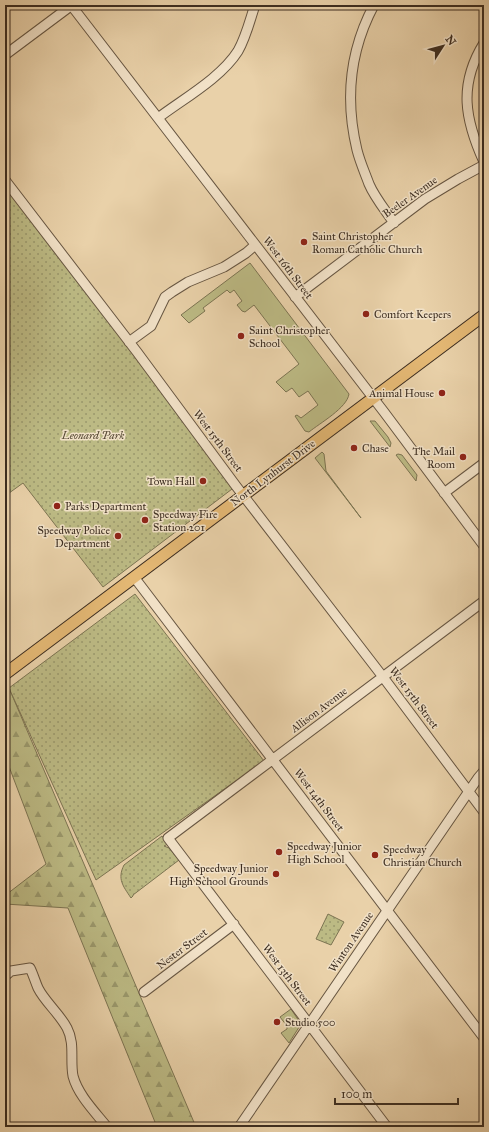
<svg xmlns="http://www.w3.org/2000/svg" width="489" height="1132" viewBox="0 0 489 1132" font-family="'IM FELL Great Primer',serif">
	<style>
		.green { fill: #bcba84; stroke: #7c7452 }
		.forest { fill: url(#forest-firs); stroke: #7c7452 }
		.park { fill: url(#park-dots); stroke: #7c7452 }
		.lines { fill: none; stroke-linecap: round; stroke-linejoin: round }
		.minor-casing { stroke: #675642; stroke-width: 11 }
		.major-casing { stroke: #3c2d20; stroke-width: 13 }
		.minor { stroke: #f1e1c7; stroke-width: 9 }
		.major { stroke: #e4b874; stroke-width: 11 }
		.poi-dot { fill: #8f2418; stroke: #f1e1c7; stroke-width: 1.5 }
		.labels { text-anchor: middle; dominant-baseline: central; stroke-width: 3; stroke-linejoin: round; paint-order: stroke }
		.street-label { font-size: 11px; fill: #3c2d20; stroke: #f1e1c7 }
		.poi-label { font-size: 11px; fill: #3c2d20; stroke: #f1e1c7; text-anchor: start }
		.park-label { font-size: 11px; font-style: italic; fill: #564934; stroke: #f1e1c7 }
	</style>
	<defs>
		<pattern id="forest-firs" width="22" height="20" patternUnits="userSpaceOnUse"><rect width="22" height="20" fill="#bcba84"/><path d="M5 1l3.5 6h-7zM16 11l3.5 6h-7z" fill="#9a986c"/></pattern>
		<pattern id="park-dots" width="8" height="8" patternUnits="userSpaceOnUse"><rect width="8" height="8" fill="#bcba84"/><path d="M2 2h.1M6 6h.1" fill="none" stroke="#9a986c" stroke-width="1.8" stroke-linecap="round"/></pattern>
	</defs>
	<rect width="100%" height="100%" fill="#e9d1a9"/>
	<filter id="stains"><feTurbulence type="fractalNoise" baseFrequency=".005" numOctaves="4"/><feColorMatrix values="0 0 0 0 .2 0 0 0 0 .09 0 0 0 0 .02 0 0 0 .5 -.17"/></filter>
	<radialGradient id="worn" r=".72"><stop offset=".6" stop-color="#630" stop-opacity="0"/><stop offset="1" stop-color="#630" stop-opacity=".3"/></radialGradient>
	<path class="green" d="M250,263L349,394C347,408 320,423 309,432L305,431L295,416L297,415L301,418L318,405L308,391L299,397L292,388L286,392L276,382L299,364L254,305L245,312L242,311L237,305L242,301L234,290L230,293L227,290L203,308L205,311L189,323L181,315Z
		M370,421H375L388,437L391,443L390,447Z
		M322,452L324,454L326,471L361,518L315,458Z
		M398,454L402,455L417,475L416,481L396,455Z
		M291,1009L301,1024L289,1043L281,1033L287,1029V1026L280,1017Z"/>
	<path class="forest" d="M9,688L196,1127H157L68,908L5,904V898L7,894L46,864L5,756V690Z"/>
	<path class="park" d="M5,180L236,486L103,587L23,483L5,496Z
		M135,594L264,761L96,880L9,688Z
		M162,836L168,844L164,846L169,848L179,860L133,895V896L131,898C123,886 117,879 124,865Z
		M328,914L344,922L331,945L316,939Z"/>
	<g class="lines">
		<defs>
			<path id="minor" d="M71,5L384,412L484,546
				M374,5C350,50 345,100 357,150C360,162 365,173 369,184C375,198 386,211 394,223
				M484,43C458,85 465,120 484,162
				M5,55L72,5
				M158,118C183,99 221,78 238,51C246,37 250,20 255,5
				M5,180L137,352L236,486L383,677L484,812
				M295,297L425,199L458,179L484,165
				M129,342L151,326L165,297L172,292L188,282L224,267L246,253L255,245
				M444,493L484,463
				M134,577L484,1038
				M5,976L11,971L30,968C33,974 35,981 38,988C45,1002 59,1013 67,1028C75,1043 70,1060 73,1076C78,1095 95,1112 107,1127
				M144,992L234,924
				M239,1127L478,778L484,771
				M387,1127L168,838L484,601"/>
			<path id="major" d="M5,674L484,315"/>
		</defs>
		<use href="#minor" class="minor-casing"/>
		<use href="#major" class="major-casing"/>
		<use href="#minor" class="minor"/>
		<use href="#major" class="major"/>
	</g>
	<g class="poi-dot">
		<circle cx="304" cy="242" r="4"/>
		<circle cx="366" cy="314" r="4"/>
		<circle cx="241" cy="336" r="4"/>
		<circle cx="442" cy="393" r="4"/>
		<circle cx="354" cy="448" r="4"/>
		<circle cx="463" cy="457" r="4"/>
		<circle cx="203" cy="481" r="4"/>
		<circle cx="57" cy="506" r="4"/>
		<circle cx="145" cy="520" r="4"/>
		<circle cx="118" cy="536" r="4"/>
		<circle cx="279" cy="852" r="4"/>
		<circle cx="375" cy="855" r="4"/>
		<circle cx="276" cy="874" r="4"/>
		<circle cx="277" cy="1022" r="4"/>
	</g>
	<g class="labels">
		<g class="street-label">
			<text transform="translate(410 197) rotate(-35)">Beeler Avenue</text>
			<text transform="translate(288 268) rotate(53)">West 16th Street</text>
			<text transform="translate(218 441) rotate(53)">West 15th Street</text>
			<text transform="translate(273 473) rotate(-37)">North Lynhurst Drive</text>
			<text transform="translate(414 698) rotate(53)">West 15th Street</text>
			<text transform="translate(319 710) rotate(-37)">Allison Avenue</text>
			<text transform="translate(319 800) rotate(53)">West 14th Street</text>
			<text transform="translate(351 942) rotate(-56)">Winton Avenue</text>
			<text transform="translate(182 949) rotate(-37)">Nester Street</text>
			<text transform="translate(287 975) rotate(53)">West 13th Street</text>
		</g>
		<g class="poi-label">
			<text x="312" y="236">Saint Christopher<tspan x="312" dy="13">Roman Catholic Church</tspan></text>
			<text x="374" y="314">Comfort Keepers</text>
			<text x="249" y="330">Saint Christopher<tspan x="249" dy="13">School</tspan></text>
			<text x="434" y="393" text-anchor="end">Animal House</text>
			<text x="362" y="448">Chase</text>
			<text x="455" y="451" text-anchor="end">The Mail<tspan x="455" dy="13">Room</tspan></text>
			<text x="195" y="481" text-anchor="end">Town Hall</text>
			<text x="65" y="506">Parks Department</text>
			<text x="153" y="514">Speedway Fire<tspan x="153" dy="13">Station 201</tspan></text>
			<text x="110" y="530" text-anchor="end">Speedway Police<tspan x="110" dy="13">Department</tspan></text>
			<text x="287" y="846">Speedway Junior<tspan x="287" dy="13">High School</tspan></text>
			<text x="383" y="849">Speedway<tspan x="383" dy="13">Christian Church</tspan></text>
			<text x="268" y="868" text-anchor="end">Speedway Junior<tspan x="268" dy="13">High School Grounds</tspan></text>
			<text x="285" y="1022">Studio 500</text>
		</g>
		<g class="park-label">
			<text x="93" y="435">Leonard Park</text>
		</g>
	</g>
	<rect width="489" height="1132" fill="none" stroke="#e9d1a9" stroke-width="20"/>
	<rect x="6" y="6" width="477" height="1120" fill="none" stroke="#3c2d20" stroke-width="2"/>
	<rect x="10" y="10" width="469" height="1112" fill="none" stroke="#3c2d20"/>
	<g transform="translate(443 46) rotate(54)" stroke="#f1e1c7" stroke-width="3" paint-order="stroke">
	<path d="M0-3L7 15L0 10L-7 15Z" fill="#3c2d20"/>
	<text y="-6" font-size="11" font-weight="bold" text-anchor="middle" fill="#3c2d20">N</text>
	</g>
	<path d="M335 1098v6h123v-6" fill="none" stroke="#3c2d20" stroke-width="2"/>
	<text x="341" y="1098" font-size="12" fill="#3c2d20" stroke="#f1e1c7" stroke-width="3" paint-order="stroke">100 m</text>
	<rect width="100%" height="100%" filter="url(#stains)"/>
	<rect width="100%" height="100%" fill="url(#worn)"/>
</svg>
